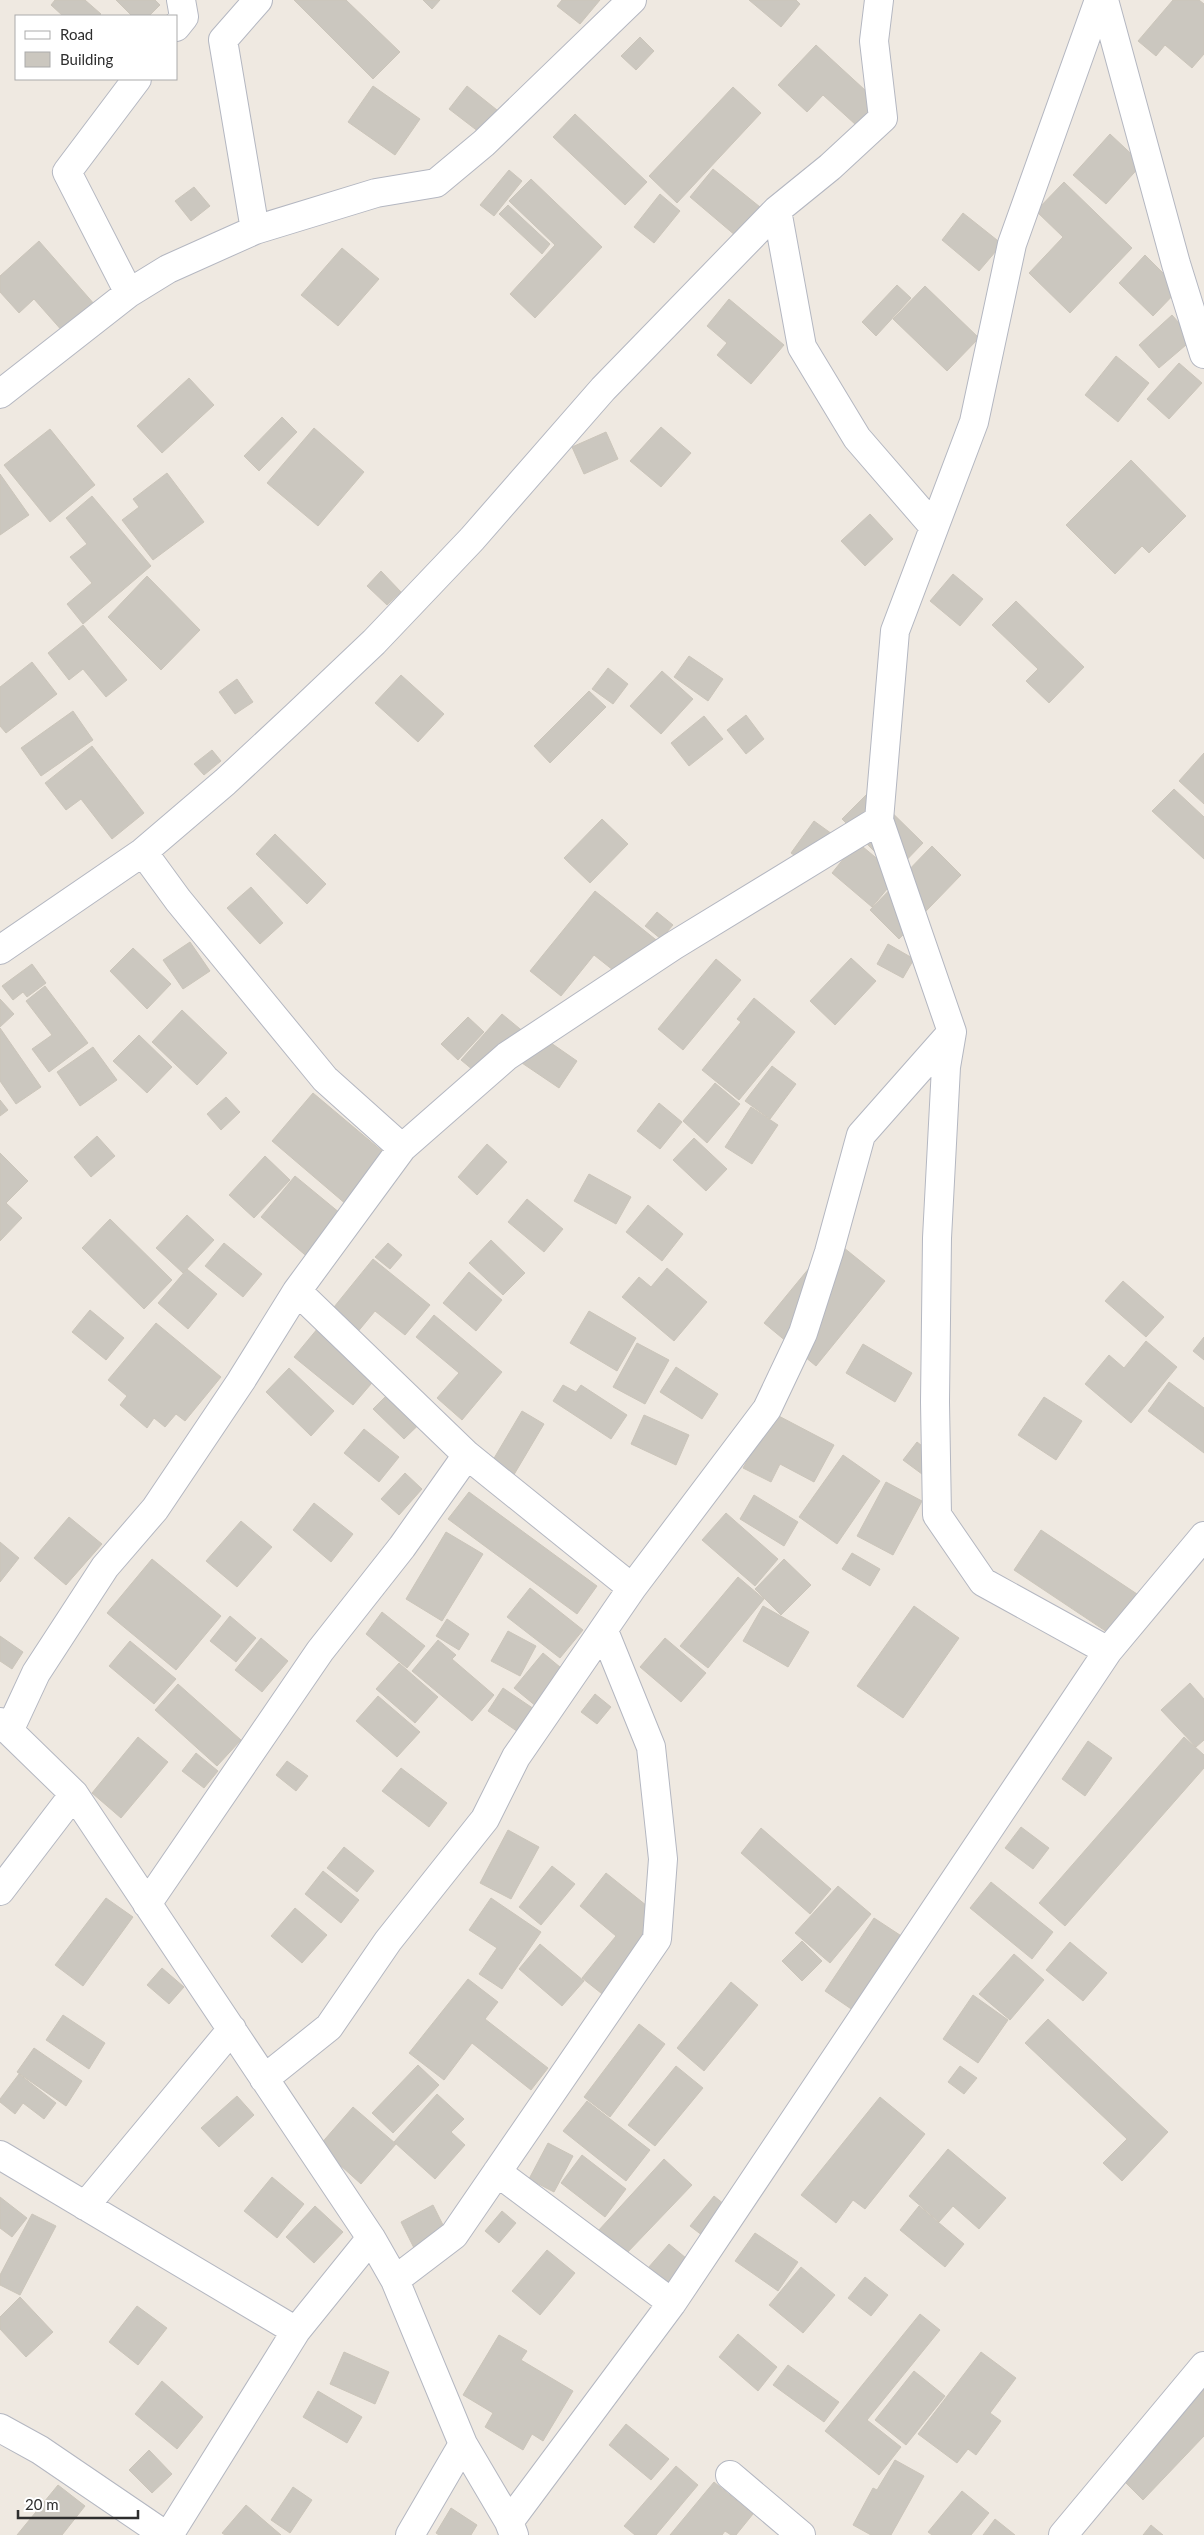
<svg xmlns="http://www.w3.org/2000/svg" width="1204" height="2535" viewBox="0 0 1204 2535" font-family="Lato,sans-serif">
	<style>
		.building { fill: #cbc7bf; stroke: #cbc5ba }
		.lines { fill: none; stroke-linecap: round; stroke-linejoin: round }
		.minor-casing { stroke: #b4b7c1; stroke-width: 30 }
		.minor { stroke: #fff; stroke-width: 28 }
	</style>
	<rect width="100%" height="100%" fill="#efe9e1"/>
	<path class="building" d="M55,0H85L101,14L99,16H63L51,5Z
		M116,0H155L160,5L149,16H132Z
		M294,0H346L400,52L373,79Z
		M423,0H440L432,9Z
		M562,0H600L580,24L557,6Z
		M749,0H796L800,4L781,27Z
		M1173,0H1199L1204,4V54L1192,68L1165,45L1156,56L1138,41Z
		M640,37L654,51L636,70L621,56Z
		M816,45L878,102L856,125L823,95L807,112L778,85Z
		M373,86L420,119L395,155L348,122Z
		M467,86L497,110L479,132L449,109Z
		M733,87L761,113L677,203L649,176Z
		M575,114L647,182L625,205L553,137Z
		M1110,134L1142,164L1106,204L1073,175Z
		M713,169L760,207L736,236L690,197Z
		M509,170L522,181L494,216L480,205Z
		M531,179L602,247L535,318L510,294L555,245L509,201Z
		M1064,182L1132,248L1070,313L1029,273L1063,237L1036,211Z
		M194,187L210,206L191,221L175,201Z
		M660,194L680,211L654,243L634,227Z
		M508,205L550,244L542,254L499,214Z
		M963,213L1002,244L979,271L942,240Z
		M39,241L95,305L64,333L34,299L19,313L0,292V276Z
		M342,248L379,279L338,326L301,295Z
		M1145,255L1179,289L1153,316L1119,283Z
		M897,285L911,298L876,336L862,322Z
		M925,286L979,338L947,371L893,319Z
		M729,299L784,345L751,384L717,355L727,343L707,326Z
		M1172,315L1193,339L1159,368L1139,345Z
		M1116,356L1149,383L1118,422L1085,395Z
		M1179,363L1202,383L1169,419L1147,399Z
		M189,378L214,405L162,453L137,426Z
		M282,417L297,432L259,471L244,456Z
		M661,427L691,453L661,487L630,461Z
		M314,428L364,472L318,526L267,483Z
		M50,429L95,485L50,522L4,465Z
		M606,432L618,459L584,474L572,447Z
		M1131,460L1186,516L1149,553L1142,546L1115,574L1066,525Z
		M167,473L204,522L153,560L122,520L139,507L133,499Z
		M0,474L29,515L0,535Z
		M92,496L151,566L83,624L67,604L92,583L70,557L87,544L66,518Z
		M870,514L893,539L865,566L841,541Z
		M381,571L401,592L387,605L367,586Z
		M953,574L983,599L960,626L930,601Z
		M147,576L200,630L161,670L108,617Z
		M1016,601L1084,667L1049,703L1026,681L1038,669L992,625Z
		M83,625L127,680L106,697L83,669L69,680L48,653Z
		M689,656L723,679L708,701L674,677Z
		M32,662L57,694L6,733L0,726V687Z
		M608,668L628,684L613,704L592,689Z
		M662,671L693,699L661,734L630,706Z
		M401,675L444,714L418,742L375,703Z
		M237,679L253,702L235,714L219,692Z
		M589,691L606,707L550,763L534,746Z
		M73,711L93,740L41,776L21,748Z
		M746,715L764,739L746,754L727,730Z
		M704,716L723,739L689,766L671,743Z
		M92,746L144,813L112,839L81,799L66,810L45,783Z
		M212,750L221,761L204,775L194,764Z
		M1204,753V804L1179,781Z
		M1174,789L1204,817V859L1152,811Z
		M870,791L923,843L895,872L842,819Z
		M602,819L628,844L590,883L564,858Z
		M814,821L839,839L817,871L791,853Z
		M275,834L326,884L307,904L256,854Z
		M857,842L898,876L872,907L832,873Z
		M932,846L961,875L899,939L870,910Z
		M251,887L283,923L260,944L227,908Z
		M595,891L660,943L628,982L594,955L561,996L530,971Z
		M657,912L673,925L661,939L645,926Z
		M190,942L210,971L183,989L163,960Z
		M888,944L914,959L903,978L877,964Z
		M133,948L171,984L147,1009L110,971Z
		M851,958L876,981L835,1025L810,1001Z
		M716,959L741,980L683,1050L658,1029Z
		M32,964L46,983L27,997L23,992L13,1000L2,986Z
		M45,986L88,1043L49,1072L32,1049L52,1035L26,1001Z
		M754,998L795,1032L739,1100L702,1070L741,1022L737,1019Z
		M0,999L14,1014L0,1027Z
		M182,1010L227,1053L197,1085L152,1042Z
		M502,1014L531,1038L491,1085L461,1060Z
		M468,1017L484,1032L458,1060L441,1044Z
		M0,1028L41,1087L16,1104L0,1081Z
		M538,1034L577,1061L559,1088L519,1061Z
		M139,1035L172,1067L147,1093L113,1061Z
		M93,1047L117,1080L80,1106L57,1072Z
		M772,1066L796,1084L770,1119L745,1101Z
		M715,1083L740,1104L707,1143L683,1121Z
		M313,1093L388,1156L347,1205L272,1141Z
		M226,1097L240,1112L221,1130L207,1114Z
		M0,1100L8,1110L0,1116Z
		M659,1103L682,1122L660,1149L637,1131Z
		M751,1107L778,1125L752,1164L725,1147Z
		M97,1136L115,1156L91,1177L74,1157Z
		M694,1138L727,1169L706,1191L673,1160Z
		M487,1144L507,1162L477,1195L458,1177Z
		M0,1153L28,1181L6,1203L22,1218L0,1241Z
		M265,1156L290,1180L254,1218L229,1195Z
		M589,1174L631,1197L616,1224L574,1201Z
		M295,1176L346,1218L311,1260L261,1217Z
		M527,1199L563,1229L544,1252L508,1222Z
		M648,1205L683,1234L662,1261L626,1232Z
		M187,1215L214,1240L183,1273L156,1248Z
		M110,1219L172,1280L144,1309L82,1248Z
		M833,1239L885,1281L816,1366L764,1323Z
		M491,1240L525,1273L503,1295L469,1263Z
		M224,1243L262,1274L243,1297L205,1266Z
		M388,1243L402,1255L390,1269L375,1257Z
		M373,1259L430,1305L405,1335L375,1311L356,1334L330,1312Z
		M667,1268L707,1302L674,1341L622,1297L639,1277L651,1287Z
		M187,1269L217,1294L188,1329L158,1303Z
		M469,1272L502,1300L476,1331L443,1303Z
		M1123,1281L1164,1317L1146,1337L1105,1301Z
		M90,1310L124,1338L106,1360L72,1332Z
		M589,1311L636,1338L617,1371L570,1343Z
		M434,1315L502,1372L462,1420L437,1398L459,1373L416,1337Z
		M156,1323L221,1377L185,1421L176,1414L165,1427L154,1418L147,1428L120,1405L127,1396L108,1380Z
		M318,1328L377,1377L353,1405L294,1357Z
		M1204,1337V1360L1193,1351Z
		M1146,1341L1177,1367L1131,1423L1085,1384L1109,1355L1124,1368Z
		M637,1343L669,1360L645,1404L613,1387Z
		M863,1344L912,1373L895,1402L846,1373Z
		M676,1367L718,1394L702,1419L660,1392Z
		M289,1368L334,1411L311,1436L266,1392Z
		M406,1376L437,1407L404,1439L373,1409Z
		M1169,1382L1204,1408V1453L1148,1411Z
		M563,1385L576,1392L581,1385L627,1415L611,1439L553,1401Z
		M1044,1397L1082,1421L1056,1460L1018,1435Z
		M522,1411L544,1424L512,1478L490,1465Z
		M773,1413L834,1445L814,1482L780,1464L771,1482L743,1468Z
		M644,1415L689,1435L676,1465L631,1444Z
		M364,1429L399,1457L379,1482L344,1453Z
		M917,1442L943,1462L930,1480L903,1460Z
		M843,1455L880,1481L837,1544L799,1517Z
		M405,1473L422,1489L399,1515L381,1499Z
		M886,1482L922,1501L893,1555L857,1536Z
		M469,1492L597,1586L577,1614L448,1519Z
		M754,1495L798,1522L784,1546L740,1519Z
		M314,1503L353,1534L331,1562L293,1530Z
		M726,1513L778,1559L755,1586L702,1540Z
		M69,1517L102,1544L66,1585L34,1558Z
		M241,1521L272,1547L237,1587L206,1561Z
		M1041,1530L1137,1594L1110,1634L1014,1570Z
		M446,1532L483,1554L442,1621L406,1599Z
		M0,1542L19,1558L0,1582Z
		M852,1553L880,1569L870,1586L842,1569Z
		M152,1559L221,1616L176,1670L107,1613Z
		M784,1559L811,1585L781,1615L755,1589Z
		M738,1577L764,1599L708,1668L680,1646Z
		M530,1588L583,1630L560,1658L507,1617Z
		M763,1606L809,1632L788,1667L743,1641Z
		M914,1606L959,1638L903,1718L857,1686Z
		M382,1612L425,1646L407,1668L366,1634Z
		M230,1616L256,1638L236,1662L210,1641Z
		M447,1619L469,1634L459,1650L436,1636Z
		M508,1631L536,1646L520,1676L491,1661Z
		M0,1636L23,1652L12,1669L0,1661Z
		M261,1638L288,1661L262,1692L235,1670Z
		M665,1638L706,1673L681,1702L640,1667Z
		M438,1640L456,1655L452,1659L494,1695L472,1721L412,1671Z
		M130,1641L176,1679L154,1704L109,1666Z
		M543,1653L566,1672L537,1707L514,1688Z
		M399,1663L438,1697L415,1723L376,1689Z
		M1190,1683L1204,1699V1740L1196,1747L1161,1710Z
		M178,1684L241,1740L217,1766L155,1710Z
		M503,1688L537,1711L521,1734L488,1711Z
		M595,1694L611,1707L597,1724L581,1712Z
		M378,1696L420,1732L397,1757L356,1721Z
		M138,1737L168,1762L121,1818L92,1793Z
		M1184,1737L1204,1755V1768L1065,1926L1039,1903Z
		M1088,1741L1112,1758L1085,1796L1062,1779Z
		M196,1753L218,1771L204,1788L182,1771Z
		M287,1761L308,1776L296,1791L276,1775Z
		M401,1768L447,1803L429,1827L382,1791Z
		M1021,1827L1049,1848L1033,1869L1005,1848Z
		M761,1828L831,1889L810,1914L741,1853Z
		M508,1830L539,1847L511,1899L480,1883Z
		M344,1847L374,1871L357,1892L327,1868Z
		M552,1866L575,1884L541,1925L519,1907Z
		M323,1871L359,1900L341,1923L305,1894Z
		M606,1873L667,1922L606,1997L582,1978L616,1936L580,1906Z
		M991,1882L1053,1932L1032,1959L970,1908Z
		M838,1886L871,1914L830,1963L795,1933Z
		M106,1898L133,1917L83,1986L55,1965Z
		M491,1898L541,1932L502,1989L479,1974L497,1948L469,1930Z
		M295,1908L327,1935L302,1963L271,1936Z
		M874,1918L909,1941L860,2015L825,1991Z
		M802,1941L822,1961L802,1981L782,1961Z
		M1070,1942L1107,1973L1083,2001L1046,1970Z
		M540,1944L584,1981L562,2006L519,1969Z
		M1014,1954L1044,1980L1010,2020L979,1994Z
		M162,1968L184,1987L169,2004L147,1985Z
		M468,1979L498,2002L485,2019L548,2068L531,2090L472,2043L444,2080L409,2053Z
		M731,1982L758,2005L704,2071L677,2048Z
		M973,1995L1008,2020L978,2063L943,2039Z
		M63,2015L105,2043L89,2069L46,2040Z
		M1048,2019L1168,2132L1122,2181L1103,2163L1127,2139L1025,2043Z
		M639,2024L665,2044L610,2117L584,2097Z
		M34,2048L82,2081L66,2106L17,2072Z
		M418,2065L439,2085L393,2133L372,2113Z
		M676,2066L703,2088L655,2146L628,2125Z
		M960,2066L977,2078L964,2094L948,2082Z
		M19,2074L56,2103L44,2119L23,2103L15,2114L0,2102V2099Z
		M437,2094L464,2119L451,2132L465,2145L435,2179L394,2142Z
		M237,2096L254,2115L219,2147L201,2128Z
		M880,2097L925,2134L865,2209L853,2200L836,2223L801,2195Z
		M587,2101L650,2150L626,2181L563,2131Z
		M353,2107L396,2144L361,2184L319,2146Z
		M548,2143L573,2156L554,2192L529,2179Z
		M948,2149L1006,2198L979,2229L953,2206L939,2222L909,2196Z
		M582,2155L626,2189L605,2217L561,2183Z
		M664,2159L692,2185L625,2255L598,2231Z
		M272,2177L304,2204L277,2238L244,2211Z
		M714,2196L730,2209L707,2239L690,2226Z
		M0,2197L27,2218L12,2237L0,2228Z
		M433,2205L447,2233L415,2250L401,2222Z
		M315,2206L343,2232L314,2263L286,2237Z
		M919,2206L964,2244L945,2267L900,2230Z
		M502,2211L516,2223L499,2243L485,2231Z
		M32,2214L56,2226L20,2295L0,2285V2275Z
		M755,2233L798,2262L778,2291L735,2261Z
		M669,2244L692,2263L670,2288L648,2268Z
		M547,2250L575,2273L540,2315L512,2291Z
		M801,2267L835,2295L803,2333L769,2305Z
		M865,2277L888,2295L871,2316L848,2298Z
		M20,2297L53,2332L26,2357L0,2329V2317Z
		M137,2306L167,2328L138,2365L109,2342Z
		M920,2314L940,2330L867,2420L901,2447L879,2475L825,2431Z
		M738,2334L777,2367L758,2391L719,2357Z
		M499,2335L527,2351L521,2360L573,2391L543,2441L532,2434L523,2450L485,2427L493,2413L463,2395Z
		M344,2352L389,2372L375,2404L330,2384Z
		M981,2352L1016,2378L990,2413L1001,2421L976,2455L968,2449L957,2463L918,2434Z
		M788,2365L839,2402L824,2422L773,2385Z
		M914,2371L945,2396L906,2445L875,2420Z
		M162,2381L203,2417L177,2449L135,2414Z
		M1204,2382V2436L1143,2500L1117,2474Z
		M318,2391L362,2417L347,2443L303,2417Z
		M626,2424L669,2459L651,2480L609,2445Z
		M149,2450L172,2474L152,2493L129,2470Z
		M895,2460L924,2476L891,2535H871L853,2525L873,2488L877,2490Z
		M676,2466L698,2485L656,2535H635L624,2526Z
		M714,2482L753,2514L736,2535H731L725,2531L722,2535H670Z
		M58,2485L85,2506L62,2535H17Z
		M293,2487L312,2500L290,2533L271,2520Z
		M962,2491L989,2513L971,2535H932L928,2532Z
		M246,2505L281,2535H225L222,2533Z
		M451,2508L477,2525L471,2535H439L436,2533Z
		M995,2519L1015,2535H983Z
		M1151,2525L1163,2535H1143Z"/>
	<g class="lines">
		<defs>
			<path id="minor" d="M1099,0L1012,244L974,422L895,631L879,820L952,1032L946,1067L937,1238L935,1402L937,1515L983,1582L1108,1651
				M1104,0L1176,264L1204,354
				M176,27L184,17L181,0
				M777,210L802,347L857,438L934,527
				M255,230L223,40L258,0
				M129,293L67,172L137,79
				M0,394L129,293L168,269L255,230L376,193L436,183L484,143L632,0
				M143,852L178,900L325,1079L402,1148
				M0,950L143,852L225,782L297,715L374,642L472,539L603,389L777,210L830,167L883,118L874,41L879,0
				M297,1291L467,1455L632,1588
				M0,1722L74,1794L371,2238L395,2280L463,2444L509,2522L514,2535
				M9,1731L36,1673L105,1567L155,1509L241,1381L297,1291L402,1148L507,1056L673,946L879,820
				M0,1891L74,1794
				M147,1904L320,1651L402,1547L467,1455
				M264,2079L329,2027L388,1941L485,1819L516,1757L632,1588L767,1409L803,1333L829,1252L861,1135L952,1032
				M0,2155L296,2331
				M497,2172L672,2303
				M85,2206L232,2029
				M395,2280L454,2235L657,1939L663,1859L651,1747L604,1631
				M0,2428L40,2450L165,2535
				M730,2475L801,2535
				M509,2522L672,2303L1108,1651L1204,1536
				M169,2535L296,2331L371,2238
				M410,2535L463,2444
				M1063,2535L1204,2366"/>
		</defs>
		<use href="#minor" class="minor-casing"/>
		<use href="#minor" class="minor"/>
	</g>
	<rect x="15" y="15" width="162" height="65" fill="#ffffff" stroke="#ababab"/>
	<rect x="25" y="31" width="25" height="8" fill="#ffffff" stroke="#ababab"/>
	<text x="60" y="40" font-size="15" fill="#2e2e2e">Road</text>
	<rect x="25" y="52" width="25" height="15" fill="#cbc7bf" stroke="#ababab"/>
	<text x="60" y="65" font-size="15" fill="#2e2e2e">Building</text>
	<path d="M18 2510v8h120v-8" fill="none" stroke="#2e2e2e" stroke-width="2.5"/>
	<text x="25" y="2510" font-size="15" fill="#2e2e2e" stroke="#ffffff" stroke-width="4" paint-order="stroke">20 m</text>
</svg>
